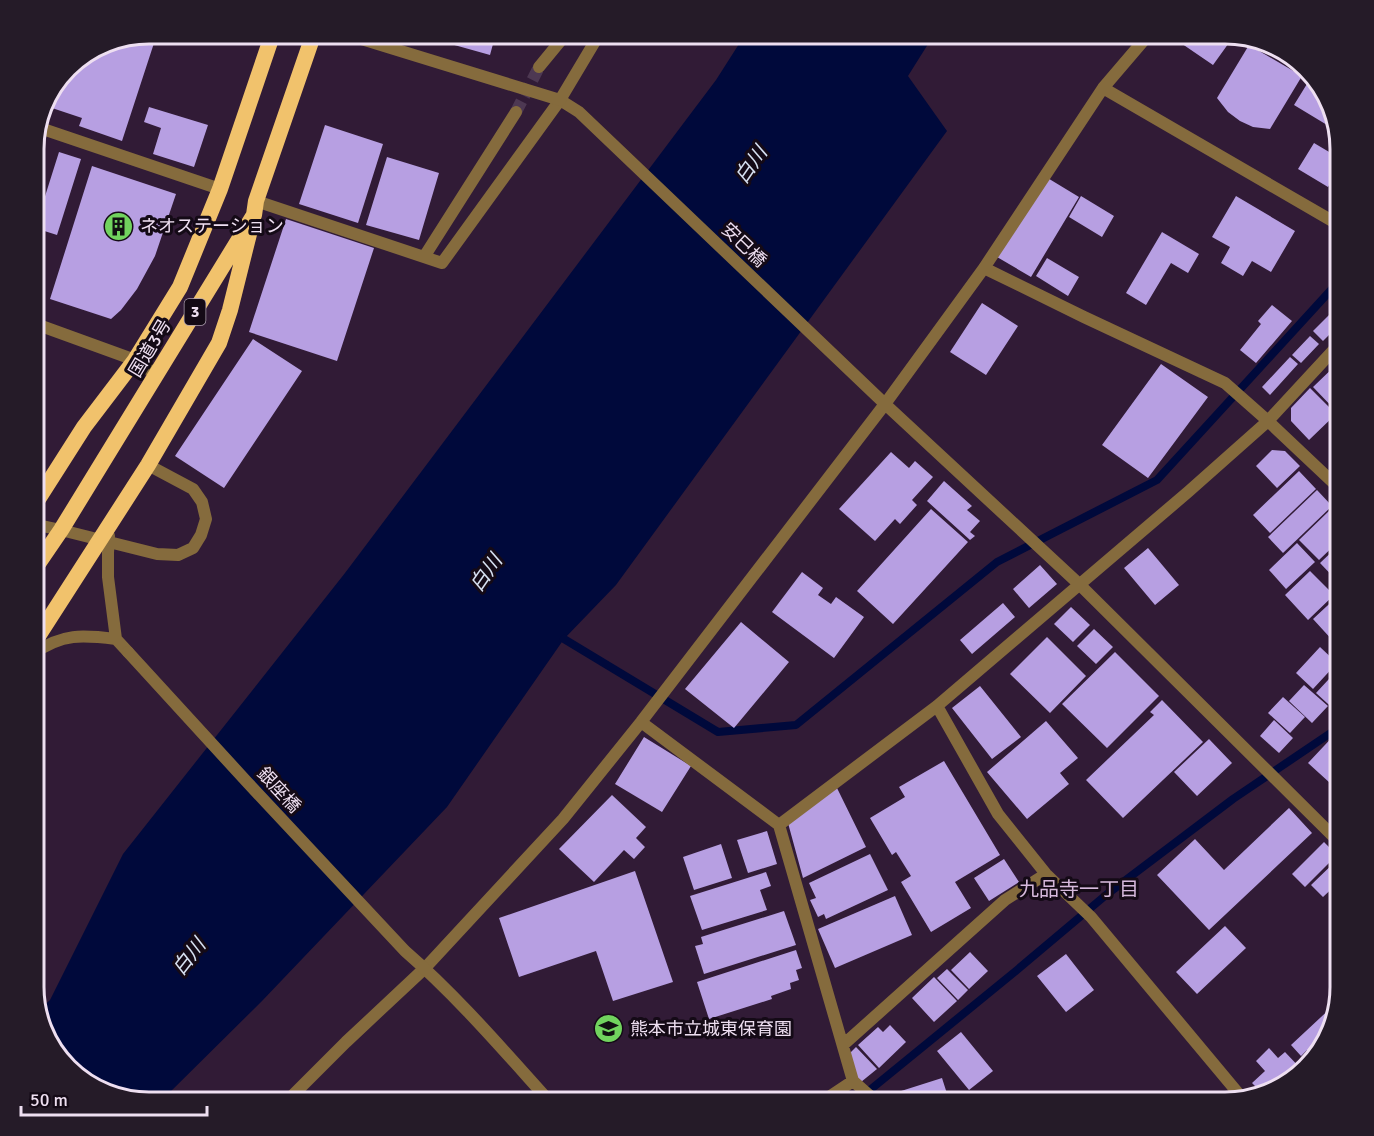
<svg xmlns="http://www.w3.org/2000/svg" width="1374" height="1136" viewBox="0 0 1374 1136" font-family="Signika,'Noto Sans JP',sans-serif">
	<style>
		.water { fill: #00093b }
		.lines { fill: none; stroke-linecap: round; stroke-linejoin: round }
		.stream { stroke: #00093b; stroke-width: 8 }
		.building { fill: #b79fe2 }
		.minor-tunnel { stroke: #4d3852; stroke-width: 12; stroke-dasharray: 12 6; stroke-linecap: butt }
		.minor { stroke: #856b3d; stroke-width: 12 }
		.tertiary { stroke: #856b3d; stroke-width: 12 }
		.trunk { stroke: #f1c26c; stroke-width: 16 }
		.labels { text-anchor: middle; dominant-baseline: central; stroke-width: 6; stroke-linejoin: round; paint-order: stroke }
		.shield { fill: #140a16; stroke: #ad9faf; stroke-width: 1.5 }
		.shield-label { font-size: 16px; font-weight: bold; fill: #eedff1 }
		.poi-label { font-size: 18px; fill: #eedff1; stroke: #140a16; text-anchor: start }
		.street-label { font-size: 18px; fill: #eedff1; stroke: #140a16 }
		.water-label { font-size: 20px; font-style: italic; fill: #d7e1f2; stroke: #140a16 }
		.neighbourhood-label { font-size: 20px; fill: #d6b9dc; stroke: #140a16 }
		.rim { fill: none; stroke: #eedff1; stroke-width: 3 }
	</style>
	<rect width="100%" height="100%" fill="#311b36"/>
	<path class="water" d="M746,33H935L908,76L947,131L616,585L564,639L447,807L262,1001L159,1103H148L72,1074L45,1038L38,1011L50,1000L123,854L345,573L716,80Z"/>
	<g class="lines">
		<path class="stream" d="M564,639L718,732L796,725L997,562L1157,480L1341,279
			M854,1103L1017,970L1106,895L1233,799L1341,726"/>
	</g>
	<path class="building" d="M148,33H161L158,42L155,40L122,141L79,126L82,118L43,105L45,98L72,62Z
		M435,33H496L490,55L433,39Z
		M1175,33H1221L1231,40L1213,65L1172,37Z
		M1249,45L1302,76L1270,129L1253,127L1240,121L1228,112L1217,98Z
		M1310,79L1317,83L1332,104L1337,131L1294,105Z
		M149,107L208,125L194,167L153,154L161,128L144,122Z
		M325,125L383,144L358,223L299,204Z
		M1338,132L1341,148V153L1329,146Z
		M1314,143L1341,159V165L1328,187L1298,169Z
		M59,152L81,159L57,235L35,228Z
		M387,157L439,173L419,240L366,225Z
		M92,166L176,194L155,256L137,289L121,310L111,319L50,299Z
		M1046,177L1079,197L1031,277L997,257Z
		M1081,196L1114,216L1102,237L1069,217Z
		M1236,196L1295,231L1271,272L1252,261L1243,276L1221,263L1230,247L1212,237Z
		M286,219L374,248L337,361L249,332Z
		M1162,232L1199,254L1188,273L1171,263L1146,305L1126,293Z
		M1047,258L1079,277L1068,296L1036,276Z
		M982,303L1018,326L986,375L950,352Z
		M1272,305L1292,321L1256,363L1240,350L1261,324L1258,321Z
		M1339,305L1341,307V323L1323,341L1313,331Z
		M1310,336L1319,344L1301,363L1292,355Z
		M253,339L302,371L224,488L175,456Z
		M1290,357L1298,364L1270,395L1262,387Z
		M1339,362L1341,364V408L1337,412L1313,387Z
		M1161,364L1208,397L1148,478L1102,445Z
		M1310,388L1336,414L1309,440L1291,421V408Z
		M1272,450L1285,451L1300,466L1277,488L1256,466Z
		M891,452L909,468L915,461L933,477L912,500L917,505L900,524L895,519L875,541L839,509Z
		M1299,471L1316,489L1270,533L1253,515Z
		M944,481L972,506L967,510L980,521L970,532L975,536L970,540L927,501Z
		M1317,490L1332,506L1283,553L1268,537Z
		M931,509L968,542L893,624L857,591Z
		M1331,509L1341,519V539L1319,560L1299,540Z
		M1297,543L1315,562L1286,589L1269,570Z
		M1341,543V585L1320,563Z
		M1148,548L1179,585L1155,605L1124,568Z
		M1040,565L1057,584L1029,608L1013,589Z
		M1310,571L1334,595L1308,620L1285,595Z
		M802,572L823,588L818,595L831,604L836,597L864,617L834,658L772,612Z
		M1341,593V635L1334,642L1313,619Z
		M1003,603L1015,617L972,654L960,640Z
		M1071,607L1090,625L1073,642L1054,624Z
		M741,622L789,662L734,728L685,689Z
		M1094,629L1113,647L1096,664L1077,646Z
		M1047,637L1086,676L1050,713L1010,674Z
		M1320,647L1337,663L1313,689L1296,673Z
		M1115,652L1159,696L1107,748L1062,704Z
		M1341,666V711L1339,714L1316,693Z
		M1304,685L1328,706L1312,723L1289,701Z
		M980,686L1021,737L992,759L952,708Z
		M1283,697L1305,717L1290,733L1268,713Z
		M1162,700L1203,742L1123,818L1086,780L1154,715L1150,712Z
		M1274,720L1293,738L1279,753L1260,736Z
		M1046,721L1078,758L1060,773L1069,784L1027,819L987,772Z
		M1339,730L1341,732V793L1308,763Z
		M644,737L691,766L662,812L615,784Z
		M1209,739L1232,763L1197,796L1174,772Z
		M944,761L1000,855L955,882L971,908L931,932L901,882L911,876L896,852L892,855L870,818L905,797L899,787Z
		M837,788L866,847L803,878L788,823Z
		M612,795L646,827L636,838L645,847L634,859L624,850L594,882L559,849Z
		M1289,808L1312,833L1209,930L1157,875L1195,839L1224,870Z
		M767,831L777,864L748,873L737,840Z
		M1324,842L1337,855L1305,887L1292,874Z
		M721,844L732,878L694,890L683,857Z
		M870,854L888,890L826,919L824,914L818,917L810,900L816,898L809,883Z
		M1341,856V880L1323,897L1311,885Z
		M1004,859L1019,882L989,901L974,878Z
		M635,871L673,982L613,1001L596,951L519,977L499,918Z
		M766,872L771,886L760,890L767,910L702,930L690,896Z
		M895,896L912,935L835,968L818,929Z
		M784,911L796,945L704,974L695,946L703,944L701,937Z
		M1225,926L1246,948L1197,994L1176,972Z
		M796,950L802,968L796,970L799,980L790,983L791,989L771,996L772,999L709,1019L697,982Z
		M970,952L988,971L969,989L951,970Z
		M1066,954L1094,990L1066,1012L1037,976Z
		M947,969L968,990L958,1000L937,978Z
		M934,977L957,1001L934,1022L912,998Z
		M1335,1004L1314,1058L1307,1050L1301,1056L1291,1045Z
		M890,1025L906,1042L879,1068L858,1045L878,1027L883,1032Z
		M961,1032L993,1071L969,1090L937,1051Z
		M856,1047L877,1069L861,1082L852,1072L848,1055Z
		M1269,1048L1278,1058L1285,1052L1303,1071L1270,1094L1264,1095L1252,1083L1265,1071L1256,1061Z
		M942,1078L950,1103H902L898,1092Z
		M480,1093L489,1103H470Z"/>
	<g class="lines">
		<path class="minor-tunnel" d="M516,112L539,67"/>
		<path class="minor" d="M539,67L567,33
			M1103,88L1341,226
			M37,127L220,189
			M256,201L442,263L560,100L579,112L885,404L1079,584L1341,844
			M424,257L516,112
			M984,268L1084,317L1225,383L1268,421L1341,490
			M33,323L135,360L157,375
			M61,530L157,554L178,555L193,548L201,535L206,519L202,502L193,489L148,465
			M109,536L108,553V577L116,639L128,652
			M33,654C62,633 83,635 116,639
			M937,706L998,814L1046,874L1091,917L1243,1099
			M641,722L779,825L853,1081L878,1103
			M779,825L937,706L1188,492L1268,421L1341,342
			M843,1045L1005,900L1046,874
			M285,1103L346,1042L425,968L563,819L641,722L885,404L984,268L1103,88L1150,33
			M820,1103L853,1081"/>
		<path class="tertiary" d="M342,33L560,100L600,33
			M33,524L61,530
			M128,652L247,782L405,951C458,997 504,1051 551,1103"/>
		<path class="trunk" d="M33,507L84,427L135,360L180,287L220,189L273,33
			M33,571L61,530L254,215L256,201L314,33
			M33,644L148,465L219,343L230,310L249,234"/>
	</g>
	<defs>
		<symbol id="building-disc" viewBox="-11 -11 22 22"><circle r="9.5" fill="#71d35e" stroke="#140a16"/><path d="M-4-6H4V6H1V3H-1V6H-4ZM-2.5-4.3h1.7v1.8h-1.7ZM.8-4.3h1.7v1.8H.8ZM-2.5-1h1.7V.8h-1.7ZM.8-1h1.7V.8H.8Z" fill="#111"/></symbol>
		<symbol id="school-disc" viewBox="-11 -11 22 22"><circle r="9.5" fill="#71d35e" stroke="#140a16"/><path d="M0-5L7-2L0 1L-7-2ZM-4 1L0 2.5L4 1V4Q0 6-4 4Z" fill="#111"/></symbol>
	</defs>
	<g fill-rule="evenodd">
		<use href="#building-disc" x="102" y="210" width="33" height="33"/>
		<use href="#school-disc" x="592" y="1012" width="33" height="33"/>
	</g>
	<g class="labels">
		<rect class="shield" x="184.5" y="299" width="21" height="26" rx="4.5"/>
		<g class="shield-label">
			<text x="195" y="312">3</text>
		</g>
		<g class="poi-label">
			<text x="140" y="226">ネオステーション</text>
			<text x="630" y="1029">熊本市立城東保育園</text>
		</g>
		<g class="street-label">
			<text transform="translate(744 245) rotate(44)">安巳橋</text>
			<text transform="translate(150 348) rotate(-59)">国道3号</text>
			<text transform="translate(279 790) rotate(47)">銀座橋</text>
		</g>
		<g class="water-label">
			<text transform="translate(751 165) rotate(-55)">白川</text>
			<text transform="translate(486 573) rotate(-55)">白川</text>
			<text transform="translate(189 957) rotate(-52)">白川</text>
		</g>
		<g class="neighbourhood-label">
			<text x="1079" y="889">九品寺一丁目</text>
		</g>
	</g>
	<path d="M0 0H1374V1136H0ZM149 44H1225A105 105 0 0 1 1330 149V987A105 105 0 0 1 1225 1092H149A105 105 0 0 1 44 987V149A105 105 0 0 1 149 44Z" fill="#251b28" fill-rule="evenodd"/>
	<path class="rim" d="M149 44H1225A105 105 0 0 1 1330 149V987A105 105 0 0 1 1225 1092H149A105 105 0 0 1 44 987V149A105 105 0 0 1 149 44Z"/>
	<path d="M21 1106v9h186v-9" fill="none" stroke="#eedff1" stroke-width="3"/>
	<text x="30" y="1106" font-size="18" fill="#eedff1" stroke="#140a16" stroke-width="4.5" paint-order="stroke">50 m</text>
</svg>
